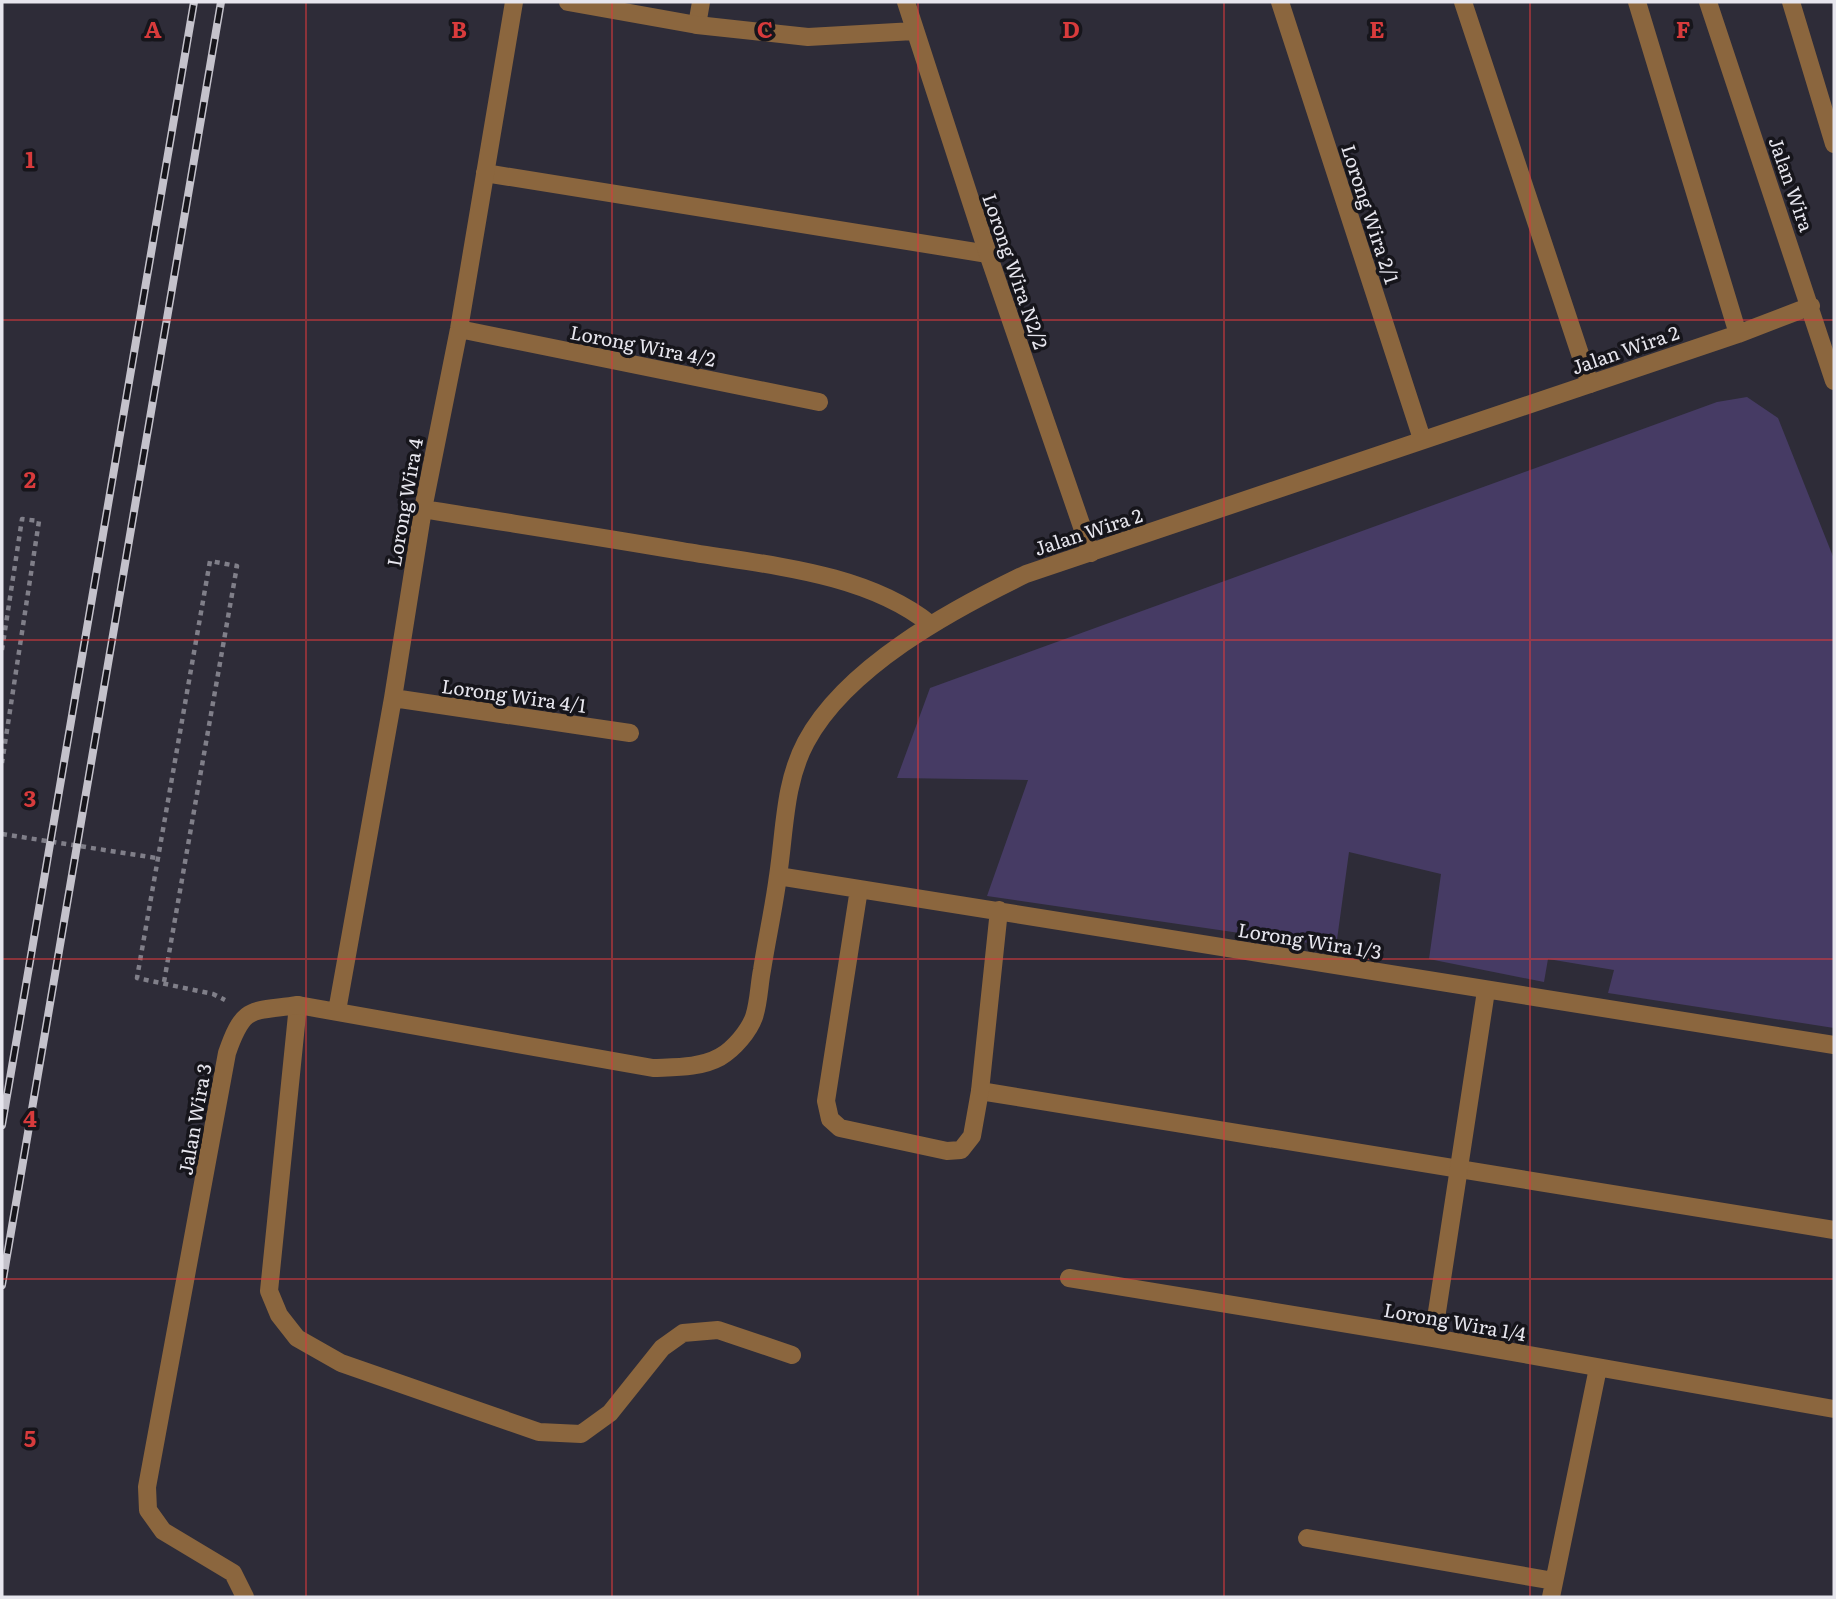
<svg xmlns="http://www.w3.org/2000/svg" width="1836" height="1599" viewBox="0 0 1836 1599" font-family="Literata,serif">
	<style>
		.green { fill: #463b64 }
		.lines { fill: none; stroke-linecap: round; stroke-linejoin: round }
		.path { stroke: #807f89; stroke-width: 4.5; stroke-dasharray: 5 5; stroke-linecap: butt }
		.service { stroke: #8b663e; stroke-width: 18 }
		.minor { stroke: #8b663e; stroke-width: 18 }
		.rail-casing { stroke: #c4c2cb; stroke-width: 8 }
		.rail { stroke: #16151b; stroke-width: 5; stroke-dasharray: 16; stroke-linecap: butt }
		.grid { fill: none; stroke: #d83b3c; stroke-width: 2; stroke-opacity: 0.55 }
		.labels { text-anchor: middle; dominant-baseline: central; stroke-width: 7; stroke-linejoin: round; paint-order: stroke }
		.street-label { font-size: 19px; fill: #e7e6ee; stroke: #16151b }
		.grid-label { font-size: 23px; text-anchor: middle; font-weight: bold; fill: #d83b3c; stroke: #16151b; stroke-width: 7; stroke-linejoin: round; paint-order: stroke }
	</style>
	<rect width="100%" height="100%" fill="#2e2c38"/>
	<path class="green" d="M1747,397L1778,418L1834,559V1028L1608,993L1614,970L1548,959L1544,982L1429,959L1441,874L1349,852L1336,947L987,896L1028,780L897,778L930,688L1717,402Z"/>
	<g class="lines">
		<path class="path" d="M2,650L22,519L39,521L2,763
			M2,834L156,858
			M164,982L237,566L210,561L137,978L213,994L225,1000"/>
		<path class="service" d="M1463,2L1590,384
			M697,25L701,2
			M485,173L988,254
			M298,1005L269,1291L279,1315L297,1338L341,1363L539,1432L581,1434L610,1413L662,1348L683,1333L718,1330L792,1355
			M980,1091L1834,1230"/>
		<path class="minor" d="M568,2L697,25L808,37L914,31
			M906,2L988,254L1091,553
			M1280,2L1422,439
			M1637,2L1738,334
			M1708,2L1834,381
			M1791,2L1834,144
			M459,329L819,402
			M423,509C509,523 595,536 682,551C763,565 864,571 930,624
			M393,698L630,733
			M778,876L1834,1045
			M859,889L826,1101L830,1119L840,1128L947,1151L961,1150L972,1136L980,1091L999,910
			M337,1011L393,698L423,509L459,329L514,2
			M1069,1278L1433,1338L1834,1409
			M1433,1338L1486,991
			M1307,1538L1554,1581
			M245,1597L233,1573L163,1531L148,1510L147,1487L227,1053C244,1004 251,1012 298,1005L653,1068C675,1067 700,1068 720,1057C734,1049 749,1031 754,1017C759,1002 759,985 762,970C767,938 774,907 778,876C785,830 784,783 806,742C846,667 951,610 1026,574L1738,334L1811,306
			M1551,1597L1598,1368"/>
		<defs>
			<path id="rail" d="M2,1125L194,2
				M2,1285L221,2"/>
		</defs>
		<use href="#rail" class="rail-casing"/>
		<use href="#rail" class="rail"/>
	</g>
	<path class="grid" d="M306,2V1597M612,2V1597M918,2V1597M1224,2V1597M1530,2V1597M2,320H1834M2,640H1834M2,959H1834M2,1279H1834"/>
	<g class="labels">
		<g class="street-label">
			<text transform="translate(1792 184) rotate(71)">Jalan Wira</text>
			<text transform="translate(1371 214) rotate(72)">Lorong Wira 2/1</text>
			<text transform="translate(1016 271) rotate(71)">Lorong Wira N2/2</text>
			<text transform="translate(643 345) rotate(11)">Lorong Wira 4/2</text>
			<text transform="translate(1625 349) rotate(-19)">Jalan Wira 2</text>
			<text transform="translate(404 502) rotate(-80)">Lorong Wira 4</text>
			<text transform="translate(1088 531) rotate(-18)">Jalan Wira 2</text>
			<text transform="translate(514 695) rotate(8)">Lorong Wira 4/1</text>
			<text transform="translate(1310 940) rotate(9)">Lorong Wira 1/3</text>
			<text transform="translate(194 1119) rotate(-80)">Jalan Wira 3</text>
			<text transform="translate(1455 1321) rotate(10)">Lorong Wira 1/4</text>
		</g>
	</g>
	<g class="grid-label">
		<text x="153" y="38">A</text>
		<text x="459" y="38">B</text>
		<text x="765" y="38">C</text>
		<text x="1071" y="38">D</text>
		<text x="1377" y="38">E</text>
		<text x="1683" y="38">F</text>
		<text x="30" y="168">1</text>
		<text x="30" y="488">2</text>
		<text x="30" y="807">3</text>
		<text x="30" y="1127">4</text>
		<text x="30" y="1447">5</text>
	</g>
	<rect width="1836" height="1599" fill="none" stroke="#e7e6ee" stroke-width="7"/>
</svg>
